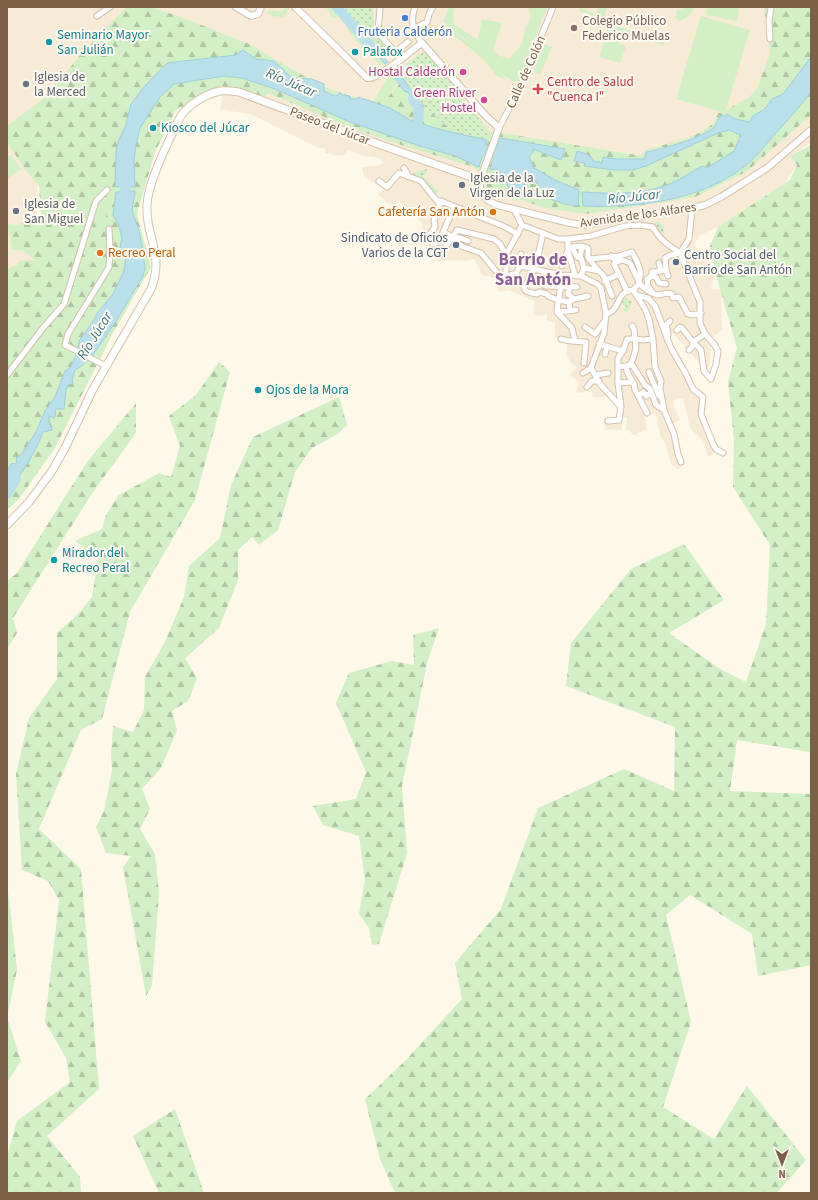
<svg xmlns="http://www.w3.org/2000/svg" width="818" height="1200" viewBox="0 0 818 1200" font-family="'Source Sans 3',sans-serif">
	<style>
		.residential { fill: #f7ebd6 }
		.grass { fill: url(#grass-dots) }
		.forest { fill: url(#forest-firs) }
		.garden { fill: #d2efc5 }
		.water { fill: #bae0eb; stroke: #9fcfde }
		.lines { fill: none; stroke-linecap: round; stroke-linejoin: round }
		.river { stroke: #bae0eb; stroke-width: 10 }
		.minor-casing { stroke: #d3c1ac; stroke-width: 7 }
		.tertiary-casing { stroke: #d3c1ac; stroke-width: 8 }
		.secondary-casing { stroke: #d7c2aa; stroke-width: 9 }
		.minor { stroke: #fff; stroke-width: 5 }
		.tertiary { stroke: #fff; stroke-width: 6 }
		.secondary { stroke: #fff; stroke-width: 7 }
		.shop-dot { fill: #3f7fe0; stroke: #fffbf1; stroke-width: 1.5 }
		.education-dot { fill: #8d6e63; stroke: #fffbf1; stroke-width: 1.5 }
		.culture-dot { fill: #0f9aa8; stroke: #fffbf1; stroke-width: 1.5 }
		.hotel-dot { fill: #d1479c; stroke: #fffbf1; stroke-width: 1.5 }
		.worship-dot { fill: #6b7280; stroke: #fffbf1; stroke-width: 1.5 }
		.health-dot { fill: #e0444e; stroke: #fffbf1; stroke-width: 1.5 }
		.food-dot { fill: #e8710a; stroke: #fffbf1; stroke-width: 1.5 }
		.service-dot { fill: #5c6f8a; stroke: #fffbf1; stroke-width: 1.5 }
		.labels { text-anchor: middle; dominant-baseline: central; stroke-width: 4; stroke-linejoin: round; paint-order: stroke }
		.education-label { font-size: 13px; fill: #785e54; stroke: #fffbf1; text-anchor: start }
		.shop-label { font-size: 13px; fill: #366cbe; stroke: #fffbf1 }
		.culture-label { font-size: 13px; fill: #0d838f; stroke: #fffbf1; text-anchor: start }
		.hotel-label { font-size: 13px; fill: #b23c85; stroke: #fffbf1; text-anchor: end }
		.street-label { font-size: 13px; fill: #7d6048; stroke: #fffbf1 }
		.worship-label { font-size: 13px; fill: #5b616d; stroke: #fffbf1; text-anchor: start }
		.health-label { font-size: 13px; fill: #be3a42; stroke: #fffbf1; text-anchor: start }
		.food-label { font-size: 13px; fill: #c56008; stroke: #fffbf1; text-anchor: end }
		.service-label { font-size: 13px; fill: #4e5e75; stroke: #fffbf1; text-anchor: end }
		.water-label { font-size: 14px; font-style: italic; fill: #3c778b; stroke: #fffbf1 }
		.district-label { font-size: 17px; font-weight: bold; fill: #8c6199; stroke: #fffbf1 }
	</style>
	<defs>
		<pattern id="grass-dots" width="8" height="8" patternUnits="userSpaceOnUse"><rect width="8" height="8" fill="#d2efc5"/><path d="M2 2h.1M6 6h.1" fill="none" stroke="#b0c5a2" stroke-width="1.8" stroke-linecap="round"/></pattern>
		<pattern id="forest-firs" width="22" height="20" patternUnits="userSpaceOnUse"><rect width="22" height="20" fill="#d2efc5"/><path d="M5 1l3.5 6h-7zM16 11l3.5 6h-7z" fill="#b0c5a2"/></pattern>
	</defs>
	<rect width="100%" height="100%" fill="#fef8e9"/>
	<path class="residential" d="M7,7H811V143L790,156L797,165L782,187L764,197L754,212L700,235L694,245L708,265L710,273L714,274L711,289L721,290L722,330L713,337L709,367L704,368L673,334L668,325L663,327L672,348L694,388L701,393L706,422L711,429L720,450L708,457L703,441L691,429L688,421L687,413L683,399H678L674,401V407L680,420L672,425L680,457L685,464L678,469L671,464L665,443L660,436L656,414L645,416L647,430L637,433L636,435H633L629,430H626L627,417H621L622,430H605L604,419H617L618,393L596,398L592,396L590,385L583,393L576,392L579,383L570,375L577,366L573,365L566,355L567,343L555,337V323L547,320V315L536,316L533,310L535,301L509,290L499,292L494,278L482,275L474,259L466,261L458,260L438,261L431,252L427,237L429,232L423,230L422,223L409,210L404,211V205L400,202L392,205L386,202L378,194L384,189L364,177L362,167L376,166L384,163L379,158L364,156L348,150L344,155L338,156L325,153V148H318L253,115L220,109L233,47L38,157L35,380L7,400Z"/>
	<path class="grass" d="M344,7H373L374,33L393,53L387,57Z
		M426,51L489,131L487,140L453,132L423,105L413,88L400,69L418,55Z
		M426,169H427L424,178L438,191L436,198L426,185L411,177L412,174Z
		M657,221L662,224L665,231L659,235L653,225Z
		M622,296L632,302L627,313L623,311L626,306L619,302Z"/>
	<path class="forest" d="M127,7H150L181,17L249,44L321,86L350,96L384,102L405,76L423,105L453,132L487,140L489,131L642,156L644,150C661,146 700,137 712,124C715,121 716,117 717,113H725L728,109L748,98L757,89L770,53L764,7H811V115L746,172L695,197L586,214L545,208L522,200L516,201L504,197H496L490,193L487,188L486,178L474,167L404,146L343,125L268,93L265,97L240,89L221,86L176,110L155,152L137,214L151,267L113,333L55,448L19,499L7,510V269L17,265L21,260L36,261L22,250H12L7,224L18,225L26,220L37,216V222L45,223L47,219L41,215L39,186L24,168L7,142V126L50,94L83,51Z
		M811,145V749L810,752L737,740L730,791L811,794V965L758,976L752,934L690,895L666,915L691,1022L663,1107L714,1139L743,1092L747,1086L806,1160L777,1193H395L380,1159L365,1099L405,1061L462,999L455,963L501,909L538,808L624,769L674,791L675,727L566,686L571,643L631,569L684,544L724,600L669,633L720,669L746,682L766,624L770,545L733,487L734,441L728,381L737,348L718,282L710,246L718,227L790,180L797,165L790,156Z
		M219,362L230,372L195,500L130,612L102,719L81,730L39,829L81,869L99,1089L47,1136L80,1177L81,1193H7V1156L17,1121L70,1082L66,1058L45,1022L59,900L48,881L22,870L16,774L29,718L57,679V633L78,614L92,597L98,558L75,541L102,529L106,515L119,495L159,473L171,477L180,446L169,416L196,395Z
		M339,397L347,425L338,434L312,448L295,472L278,530L259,545L252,537L238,550V580L219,628L185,658L197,678L188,701L172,711L177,730L161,768L142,789L150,809L140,829L155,854L159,893L152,986L146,996L123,867L131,856L106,853L96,827L104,811L112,771L111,754L113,726L133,732L144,710L145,677L165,642L184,597L189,566L220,538L231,485L253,437Z
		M136,403V433L93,492L13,618L17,633L7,649V581L17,573L87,462Z
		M439,628L427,663L402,786L407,853L379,944L372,945L369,928L359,914L365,880L359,836L323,825L313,806L356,799L366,772L336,703L349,673L392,661L414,665L413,635Z
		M7,888L9,898L17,970L7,1017L21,1061L7,1082Z
		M175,1109L204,1193H159L133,1136Z"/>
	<path class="garden" d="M285,7L289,8L284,17L272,16L268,13L270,10L282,12Z
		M326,7H335L357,33H355L353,37L346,27L345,23L342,22L339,17L332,18Z
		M449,7H455L453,12L454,24L478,40L482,19L502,23L493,50L498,55L509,59L522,44L526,25H528L531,16L529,12V7H547L518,84L501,74L507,80L497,76L486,62L470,48L444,28L446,26L477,49L443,22Z
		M580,7L596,15L599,7H607L604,19L579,11Z
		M683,7H694C692,14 687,18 680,21L675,18L677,10L682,9Z
		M707,7H739L737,21L706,15Z
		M701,16L750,30L725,113L676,99Z
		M608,24L660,39L664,32L668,34L663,45L623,33L619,44L626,46L620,63L600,57Z
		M355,35L360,37L384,64L380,65L353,38Z
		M544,44L552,47L540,74L533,71Z
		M391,73L397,83L384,102L374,100Z
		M11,155L21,169L7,179V157Z
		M98,203H105L107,229H100Z"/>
	<path class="water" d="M336,7H340L360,31L358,33Z
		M362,34L388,62L385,64L360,36Z
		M243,50L256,59L274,61L292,78L312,79L324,84V91L335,96L338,95L340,92L342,95L350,96V99H358V97L390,108L412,121L446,131L487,140L479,167L455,156L417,145L350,122L275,89L242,78L224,76L174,84L160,97L140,128L136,144L134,159L135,187H115L116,152L118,142L126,125L131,104L144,87L167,63L236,55Z
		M811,57V92C798,109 783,125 769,141C761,150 753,160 744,167C699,201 637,208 583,206L582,192C612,194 644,195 672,183C682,178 692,172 702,166L707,168L734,151L741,135L729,130L718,133L646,166L633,170H614L584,166L585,163L574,161L577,151C583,153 591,154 593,161L602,163L603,157L616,159H645L646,152C660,150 705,137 714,127C717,124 718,119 720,116H726L727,114L735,119L749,122L753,116L765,109L772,99L783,94Z
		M396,69C405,82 417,95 420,111H417L408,92L404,91L391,73Z
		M500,138L565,149L561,160L533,149V152L529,157L534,168L557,181L579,190L578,206L565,204L544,197L541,188L536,182C526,182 523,184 518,192L509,188L499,170L490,169Z
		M135,191L132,210L139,231L143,253L145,268L143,276L116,321L93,355L78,348L79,341L93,322L98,312L113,294L124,271L126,257L120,246L122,238L118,223L113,215L116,192Z
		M76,352L88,360C84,363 81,367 75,370L72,379L73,384L68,385L66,390L64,409H56L55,413L56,415L54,418L49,416V423L52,430L43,432C35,454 21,474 7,494V471L12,463L15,464L17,462L16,458L21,455L36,432L45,411L55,397L65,371L70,368L75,357Z"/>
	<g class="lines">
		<path class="river" d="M337,7L370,45
			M413,99L419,109L417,135
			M471,148L509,156
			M127,174L125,194L127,205
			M7,494L16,479"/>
		<defs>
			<path id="minor" d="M380,7L378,33L395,52L408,42
				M415,7C410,21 413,31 422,43
				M97,16L110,7
				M413,29L427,22L429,14L433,7
				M770,39L769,21L771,7
				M499,128L521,86L553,7
				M404,168L409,177
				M379,181L387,187L399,173L421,181L437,201H441L503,226L518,234
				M514,210L522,225L558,239H568L591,236L625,226L639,225L653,227C659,239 668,245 680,253
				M443,232L454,208
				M543,233C539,252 536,271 524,287L525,290L528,292L537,294L539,292L547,294L548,296L558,300L569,302L570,310
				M430,234L435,227L434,220L441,201
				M453,237L461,246L481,253L500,276L502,281L512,274H516L520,266L561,275L581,276L597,284L601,288L606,314L604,333L591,368L583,373
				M568,239V251L575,275
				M433,244C439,244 442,237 443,232L453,237L457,230L494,239L500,244L506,255
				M446,246L453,237L460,238L468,241
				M582,246L588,248V258L590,259L619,256L632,252C637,262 643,270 639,282C641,287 653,295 659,295C664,294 666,292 672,294L673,298L679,297L688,314L694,315L701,313
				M569,247H572L577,257L581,258L584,268
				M572,247L582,246L580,258
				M611,256L617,262L622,260L630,263L639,282V284L633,290
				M588,258L599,271
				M617,262L614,264L627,291
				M659,263L661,271L666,270L665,258L671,255L680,253
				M520,266L517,264L521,254
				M562,266L565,257H566L567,252
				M666,270L668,276
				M561,275C562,288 558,299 557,312L572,328L575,341
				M581,276L584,268L599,271L604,276L612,296
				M652,276L656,277L659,283L666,284
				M506,277V255L522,225
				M605,281L619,274
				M545,286L577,287
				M570,288L568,294L574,299
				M652,292L648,286L647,279L652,276V272L661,271
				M636,295L648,298L655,306L671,348L686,374L693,389L703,397L701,414L713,444L716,449L723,453
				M569,302L574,299L588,296
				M557,312L576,310
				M606,314C622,310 614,292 633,290L645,309L649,319L653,339L655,367L661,381L660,388L664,410L674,434L678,454L681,462
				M585,327L595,334L604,322
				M677,330L680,327L682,328L693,342L701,350L704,371L711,379L716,364L718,351L714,344L705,334L700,323V302L680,253L689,239L692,208
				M561,339C569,342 577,341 586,342L584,363
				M653,339L643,340L635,339C637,347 635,355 631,363L645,385L650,389L656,405L664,410
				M667,339L668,334L666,325L670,321
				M599,344L623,351
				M689,350L692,347L693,342L705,334
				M605,354L607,347
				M631,363L630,365L626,366L627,372L634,384L635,390L647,413
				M106,366L65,345L68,334L109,267L110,249L109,229
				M626,366L618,367V383L632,382
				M618,367V358L623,351L627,339H635L634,329L632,326
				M591,368L600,384L621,407
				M649,372L659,396
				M7,375L43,328L64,304L96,201L107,190
				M596,375L608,373
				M587,387L592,381H599
				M639,395L643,392L646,396L651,393
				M608,421L619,420L621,407L618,383"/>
			<path id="tertiary" d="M236,7L251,16L258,14L261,7
				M295,7L336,47L367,78C379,80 411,50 422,43L485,115L499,128L480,180V188L483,195L489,201L497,205L570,223L582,225L596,223L692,208L705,205L721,197L767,168L811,130"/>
			<path id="secondary" d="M7,525L29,502L52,471L65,448L93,389L151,289C165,254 145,237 147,205C148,181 169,141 179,119C186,106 205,94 220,91C226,90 232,91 239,92L381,145L480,180"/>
		</defs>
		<use href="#minor" class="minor-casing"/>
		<use href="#tertiary" class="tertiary-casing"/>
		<use href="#secondary" class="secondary-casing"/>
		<use href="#minor" class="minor"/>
		<use href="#tertiary" class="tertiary"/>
		<use href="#secondary" class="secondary"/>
	</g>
	<circle class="shop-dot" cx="405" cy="18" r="4"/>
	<circle class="education-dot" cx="574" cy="28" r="4"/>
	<g class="culture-dot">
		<circle cx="49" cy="42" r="4"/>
		<circle cx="355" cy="52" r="4"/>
		<circle cx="153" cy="128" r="4"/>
		<circle cx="258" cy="390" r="4"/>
		<circle cx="54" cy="560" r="4"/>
	</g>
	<g class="hotel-dot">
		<circle cx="463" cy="72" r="4"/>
		<circle cx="484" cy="100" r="4"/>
	</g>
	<g class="worship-dot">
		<circle cx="26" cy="84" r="4"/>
		<circle cx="462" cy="185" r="4"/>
		<circle cx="16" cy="211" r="4"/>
	</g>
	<path class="health-dot" d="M536 83h4v4h4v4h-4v4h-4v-4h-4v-4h4z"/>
	<g class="food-dot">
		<circle cx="493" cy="212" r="4"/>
		<circle cx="100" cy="253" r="4"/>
	</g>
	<g class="service-dot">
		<circle cx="456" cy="245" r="4"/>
		<circle cx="676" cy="262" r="4"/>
	</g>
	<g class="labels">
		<g class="education-label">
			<text x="582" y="21">Colegio Público<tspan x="582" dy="15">Federico Muelas</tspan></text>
		</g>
		<g class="shop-label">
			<text x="405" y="32">Fruteria Calderón</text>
		</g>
		<g class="culture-label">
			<text x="57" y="35">Seminario Mayor<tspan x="57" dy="15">San Julián</tspan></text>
			<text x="363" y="52">Palafox</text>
			<text x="161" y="128">Kiosco del Júcar</text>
			<text x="266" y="390">Ojos de la Mora</text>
			<text x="62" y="553">Mirador del<tspan x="62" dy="15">Recreo Peral</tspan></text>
		</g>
		<g class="hotel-label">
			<text x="455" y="72">Hostal Calderón</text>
			<text x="476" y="93">Green River<tspan x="476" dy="15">Hostel</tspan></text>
		</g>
		<g class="street-label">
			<text transform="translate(526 72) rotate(-66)">Calle de Colón</text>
			<text transform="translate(330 126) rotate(21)">Paseo del Júcar</text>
			<text transform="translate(638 215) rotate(-8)">Avenida de los Alfares</text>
		</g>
		<g class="worship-label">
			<text x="34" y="77">Iglesia de<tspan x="34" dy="15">la Merced</tspan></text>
			<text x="470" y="178">Iglesia de la<tspan x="470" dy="15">Virgen de la Luz</tspan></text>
			<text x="24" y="204">Iglesia de<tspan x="24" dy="15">San Miguel</tspan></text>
		</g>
		<g class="health-label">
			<text x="547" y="82">Centro de Salud<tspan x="547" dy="15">"Cuenca I"</tspan></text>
		</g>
		<g class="food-label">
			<text x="485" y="212">Cafetería San Antón</text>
			<text x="108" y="253" text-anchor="start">Recreo Peral</text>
		</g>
		<g class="service-label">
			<text x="448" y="238">Sindicato de Oficios<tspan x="448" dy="15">Varios de la CGT</tspan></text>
			<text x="684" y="255" text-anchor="start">Centro Social del<tspan x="684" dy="15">Barrio de San Antón</tspan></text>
		</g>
		<g class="water-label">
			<text transform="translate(291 83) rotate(23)">Río Júcar</text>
			<text transform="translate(634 197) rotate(-6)">Río Júcar</text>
			<text transform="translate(95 336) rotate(-58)">Río Júcar</text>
		</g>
		<g class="district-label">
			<text x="533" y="260">Barrio de<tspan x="533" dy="20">San Antón</tspan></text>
		</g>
	</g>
	<rect width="818" height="1200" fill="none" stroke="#7d6048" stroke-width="16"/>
	<g transform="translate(782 1164) rotate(180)" stroke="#fffbf1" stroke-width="3" paint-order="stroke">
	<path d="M0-3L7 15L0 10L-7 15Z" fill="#7d6048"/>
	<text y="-6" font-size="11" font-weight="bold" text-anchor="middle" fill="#7d6048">N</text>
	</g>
</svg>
